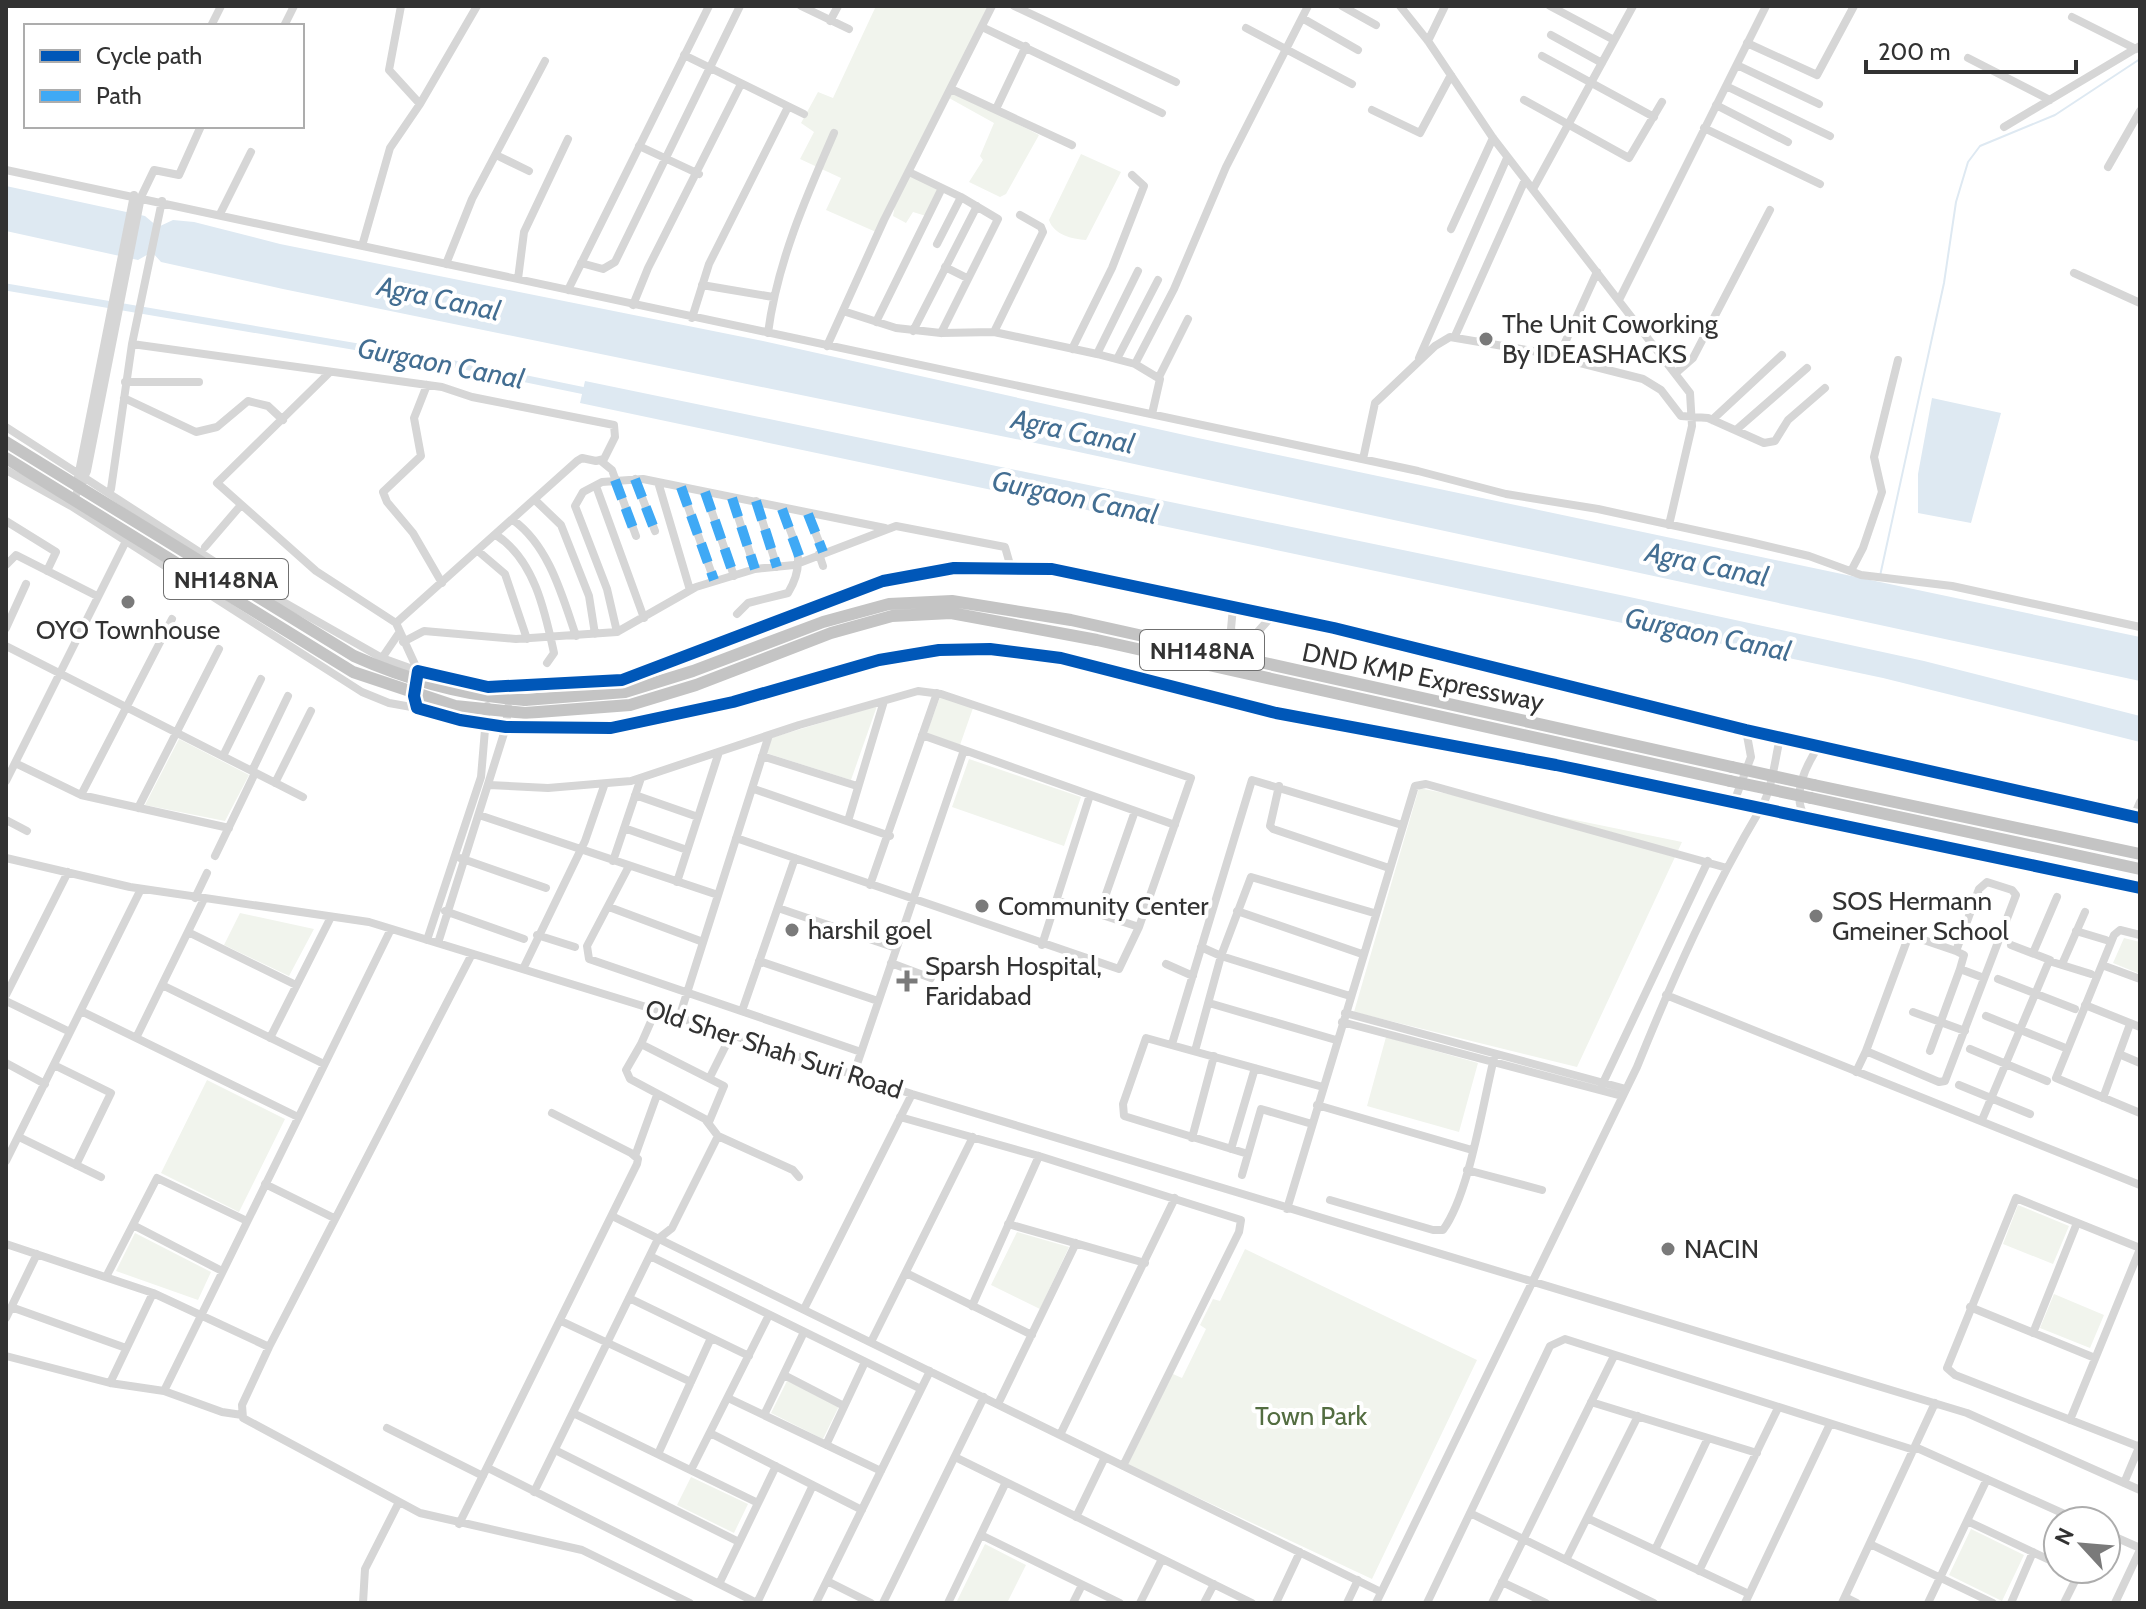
<svg xmlns="http://www.w3.org/2000/svg" width="2146" height="1609" viewBox="0 0 2146 1609" font-family="Cabin,sans-serif">
	<style>
		.green { fill: #f1f4ed }
		.water { fill: #dee9f2 }
		.lines { fill: none; stroke-linecap: round; stroke-linejoin: round }
		.stream { stroke: #dee9f2; stroke-width: 2 }
		.canal { stroke: #dee9f2; stroke-width: 7 }
		.minor { stroke: #d6d6d6; stroke-width: 8 }
		.highway { stroke: #c4c4c4; stroke-width: 12 }
		.highway-bridge { stroke: #c4c4c4; stroke-width: 12 }
		.quiet { stroke: #3fa9f5; stroke-width: 10; stroke-dasharray: 20 10; stroke-linecap: butt }
		.cycleway-casing { stroke: #fff; stroke-width: 17 }
		.cycleway { stroke: #0057b8; stroke-width: 12 }
		.poi-dot { fill: #7a7a7a; stroke: #fff; stroke-width: 3 }
		.labels { text-anchor: middle; dominant-baseline: central; stroke-width: 8; stroke-linejoin: round; paint-order: stroke }
		.shield { fill: #fff; stroke: #707070; stroke-width: 2 }
		.shield-label { font-size: 24px; font-weight: bold; fill: #323232 }
		.poi-label { font-size: 26px; fill: #323232; stroke: #fff; text-anchor: start }
		.street-label { font-size: 26px; fill: #323232; stroke: #fff }
		.park-label { font-size: 26px; fill: #536d41; stroke: #fff }
		.water-label { font-size: 28px; font-style: italic; fill: #436e92; stroke: #fff }
	</style>
	<rect width="100%" height="100%" fill="#fff"/>
	<path class="green" d="M876,6H990L876,232L826,210L841,178L800,159L814,132L801,123L818,92L833,98Z
		M954,91L1039,135L1006,194L1000,197L969,182L983,160L980,156L994,123L949,98Z
		M1081,154L1121,172L1086,240C1072,239 1054,235 1049,220Z
		M911,174L942,189L926,216L913,212L906,223L893,216L896,199Z
		M940,697L973,708L960,745L927,733Z
		M877,706L851,780L766,753L771,738Z
		M179,739L249,775L225,821L145,805Z
		M969,759L1081,797L1064,846L952,807Z
		M1419,788L1682,842L1577,1067L1354,1012Z
		M240,913L314,929L289,976L224,945Z
		M2124,938L2140,942V974L2113,963Z
		M1386,1037L1478,1063L1459,1132L1367,1106Z
		M207,1080L285,1119L239,1212L161,1173Z
		M2018,1205L2069,1226L2053,1264L2003,1244Z
		M1017,1232L1069,1247L1040,1309L991,1285Z
		M135,1233L211,1272L198,1300L116,1271Z
		M1245,1249L1477,1360L1372,1579L1126,1464L1173,1374L1182,1378L1206,1329L1200,1325L1213,1299L1220,1301Z
		M2054,1294L2104,1315L2090,1348L2040,1328Z
		M787,1381L839,1406L823,1439L771,1413Z
		M691,1477L748,1504L734,1533L677,1505Z
		M1971,1529L2024,1555L2002,1601L1949,1575Z
		M985,1544L1026,1565L1007,1603H956Z"/>
	<path class="water" d="M6,186L145,216L158,227L173,220L194,222L280,244L763,341L1198,438L2140,637V681L1074,451L283,289L161,262L152,252L138,260L6,231Z
		M585,381L1625,596L1924,661L2140,716V742L1883,678L580,403Z
		M1932,398L2001,413L1971,523L1918,513V474Z"/>
	<g class="lines">
		<path class="stream" d="M1880,576L1944,283L1956,202L1968,162L1980,146L2055,115L2140,59"/>
		<path class="canal" d="M6,287L440,361L590,392"/>
		<path class="minor" d="M401,6L389,70L420,104
			M801,6L849,29
			M1014,6L1176,82
			M1342,6L1376,25
			M1400,6L1428,41L1493,138L1690,393L1692,426L1669,525
			M1550,6L1614,40
			M2072,17L2136,49
			M1302,18L1358,50
			M830,21L838,6
			M211,26L221,6
			M284,26L294,6
			M982,27L1162,113
			M1246,28L1352,84
			M1551,35L1602,63
			M1428,41L1445,6
			M1747,43L1817,75L1854,6
			M684,55L804,114
			M1542,56L1654,117
			M1968,58L2050,100
			M1737,65L1819,104
			M1726,86L1830,136
			M951,89L1072,145
			M1524,100L1629,158L1662,102
			M1716,105L1788,142
			M996,109L1026,46
			M1372,110L1420,133L1451,75
			M2004,127L2140,46
			M1704,128L1820,184
			M639,146L699,174
			M496,155L529,171
			M2108,167L2140,111
			M6,170L1418,471L1506,494L1598,509L1750,542L1809,556L1861,575L1952,586L2140,627
			M909,172L961,197L937,244
			M1533,189L1633,6
			M220,214L251,152
			M1451,229L1493,138
			M362,246L390,148L420,104L477,6
			M581,263L603,269L615,262L740,6
			M446,264L472,199L545,61
			M945,267L967,278
			M2074,273L2140,303
			M518,279L524,232L568,139
			M702,285L773,297
			M568,290L709,6
			M1619,300L1766,6
			M633,305L648,268L741,84
			M843,311L896,328L941,333L994,332L1097,354L1135,364L1160,379L1152,414
			M692,318L709,264L788,107
			M876,322L942,188
			M913,331L977,206
			M994,332L1043,232L1041,227L1020,215
			M768,333C777,263 806,197 834,133
			M941,333L998,219L961,197
			M1455,336L1525,180
			M132,344L442,387L472,397L614,425L615,437L604,459L596,461L582,458L577,461L396,623
			M827,346L884,220L992,6
			M1072,349L1112,268L1144,186L1132,175
			M1097,354L1138,271
			M1419,358L1507,158
			M1558,358L1597,272
			M1117,359L1158,280
			M1135,364L1174,289L1226,167L1308,6
			M330,372L217,483L316,571L396,623L418,671
			M1677,372L1693,358L1770,210
			M1159,377L1188,319
			M125,382H199
			M427,385L414,418L421,456L383,492L387,502L413,533L442,583
			M124,398L196,432L217,427L248,401L268,406L283,420
			M1712,420L1782,355
			M6,427L232,573L382,658L418,671
			M1736,430L1807,368
			M1363,459L1375,403L1435,346L1450,337L1533,351L1643,379L1661,390L1681,416L1708,418L1764,443L1775,441L1788,420L1825,388
			M601,461L612,470L636,536
			M6,470L71,506L362,692L389,703L417,708
			M78,477L134,195
			M635,479L655,531
			M658,482L690,590
			M596,486L644,618
			M681,487L714,580
			M111,489L132,344L162,201
			M705,492L734,576
			M732,498L755,569
			M535,500L561,525L589,596L595,634
			M756,501L777,567
			M72,503L87,471L141,197L154,170L179,175L201,126
			M808,514L823,552
			M513,520C549,546 562,595 576,636
			M6,521L56,552L47,571
			M496,535C534,559 545,611 554,653L547,663
			M205,547L241,505
			M478,551L505,574L527,639
			M819,554L823,566
			M6,565L16,555L97,596
			M1851,571L1863,548L1882,492L1874,457L1898,360
			M1233,607L1231,629L1236,639L1254,636L1271,617
			M737,614L748,603L788,593C808,560 794,542 782,509
			M6,628L26,584
			M617,632L607,589L575,506L583,492L602,482L643,479L885,528
			M403,642L424,631L516,639L617,632L696,587L755,569L794,565L896,526L1005,547L1011,568
			M6,646L303,797
			M382,658L399,633
			M922,735L1175,825
			M223,756L261,679
			M762,756L857,786
			M15,763L81,795L229,828
			M252,771L288,696
			M6,781L126,541
			M275,783L311,711
			M489,785L548,788L631,781L799,725L918,691L941,694L1191,778L1139,927L1119,969L736,838
			M1279,786L1270,826L1273,829L1389,868
			M754,789L890,836
			M81,795L172,619
			M635,795L698,817
			M1734,802L1751,757L1746,730
			M138,808L219,649
			M479,815L718,895
			M2134,816L2140,802
			M1805,817C1791,795 1806,765 1819,746
			M2140,818L1746,730L1334,628L1052,569L954,568L883,581L622,680L488,687L418,671L414,696L417,708L460,720L506,727L611,728L733,702L879,660L939,650L990,649L1061,658L1276,713L1556,765L2140,888
			M6,820L27,831
			M848,821L884,701
			M624,828L687,850
			M215,856L255,773
			M6,858L130,887L369,922L656,1010L912,1094L1967,1413L2140,1490
			M460,858L546,888
			M613,861L641,778
			M629,866L587,946L589,959L861,1052
			M677,882L719,752
			M870,885L937,693
			M195,898L207,873
			M1056,900L1139,927
			M609,907L703,942
			M778,908L896,948
			M445,911L524,939
			M1237,911L1362,954
			M1099,914L1135,811
			M2076,931L2106,940
			M188,932L296,985
			M537,935L575,947
			M2140,935L2120,930L2114,935L2056,1078L2140,1113
			M427,940L481,777L487,706
			M438,943L506,727L508,707
			M1042,945L1090,795
			M2011,945L2050,960
			M1956,951L1909,935L1866,1051L1939,1082L1945,1081L2016,895L2012,890L1987,882L1979,889L1956,951L1964,955L1960,969L1984,978
			M2033,953L2057,897
			M472,954L269,1347L242,1405L243,1418L420,1513L582,1550L690,1603
			M759,961L878,1001
			M2063,962L2085,912
			M891,963L931,978
			M1166,964L1193,976
			M2102,965L2140,979
			M523,969L585,841L604,786
			M1998,979L2075,1009
			M162,985L324,1064
			M6,995L68,872
			M1666,995L2140,1185
			M1350,996L1221,956L1251,877L1374,913
			M6,1001L70,1032
			M1209,1003L1336,1040
			M2085,1005L2140,1027
			M81,1011L298,1117
			M742,1011L795,858
			M1913,1012L1965,1031
			M1345,1013L1626,1089
			M1986,1016L2063,1047
			M679,1018L769,735
			M1342,1022L1622,1096
			M136,1038L204,899
			M270,1038L331,917
			M641,1044L656,1010
			M1172,1044L1252,780L1402,825
			M1970,1049L2047,1081
			M1195,1051L1221,956L1201,947
			M1930,1051L1960,969
			M2119,1054L2140,1063
			M6,1063L45,1084
			M54,1065L111,1093L76,1165
			M1856,1072L1866,1051
			M853,1076L964,750
			M710,1077L731,1035
			M1602,1085L1708,861
			M1959,1085L2030,1114
			M2103,1098L2130,1024
			M1317,1105L1472,1150
			M900,1117L1039,1156L1241,1220L1239,1232L1123,1466
			M1982,1120L2049,961L2091,974
			M709,1122L724,1086L641,1044L626,1070L630,1079L705,1119L718,1136L793,1170L799,1177
			M19,1137L101,1177
			M1192,1138L1214,1056
			M1231,1149L1255,1068
			M1248,1154L1124,1116L1123,1104L1146,1038L1323,1087
			M635,1156L657,1095
			M6,1161L141,889
			M1467,1170L1542,1190
			M1242,1175L1261,1109L1312,1124
			M265,1184L334,1218
			M1330,1200L1433,1230H1443C1470,1193 1483,1101 1495,1054
			M1287,1209L1415,786L1426,784L1727,868
			M612,1216L1381,1592
			M1008,1224L1145,1263
			M133,1225L222,1271
			M6,1244L153,1293L269,1347
			M2140,1248L2016,1198L1947,1368L1955,1375L2140,1447
			M650,1256L921,1389
			M906,1273L1032,1335
			M106,1277L157,1178L247,1221
			M629,1298L749,1356
			M972,1306L1039,1156
			M11,1307L126,1348
			M1970,1307L2095,1358
			M804,1309L912,1094
			M6,1318L37,1254
			M561,1321L691,1382
			M2033,1333L2077,1223
			M871,1342L973,1137
			M6,1356L110,1383L164,1391L222,1412L242,1415
			M784,1375L844,1406
			M110,1383L153,1293
			M164,1391L391,929
			M728,1398L881,1471
			M1591,1402L1757,1453
			M998,1404L1076,1243
			M573,1413L758,1503
			M764,1415L804,1332
			M2070,1420L2140,1249
			M387,1428L483,1476
			M710,1433L862,1510
			M1060,1435L1175,1198
			M826,1445L865,1362
			M1915,1447L2080,1521
			M555,1450L739,1542
			M658,1454L711,1338
			M955,1457L1252,1603
			M488,1468L757,1603
			M691,1470L769,1315
			M2124,1483L2140,1445
			M534,1492L658,1239L672,1228L718,1136
			M1470,1513L1654,1603
			M1076,1517L1105,1457
			M1587,1518L1749,1594
			M1967,1521L2058,1564
			M459,1524L637,1164L638,1159L631,1153L552,1113
			M2106,1533L2140,1548
			M981,1535L1120,1603
			M1870,1544L1993,1603
			M1655,1550L1708,1438
			M1566,1560L1638,1416
			M1699,1571L1778,1408
			M827,1581L871,1603
			M1502,1582L1546,1603
			M719,1584L776,1466
			M1845,1597L1857,1603
			M363,1603L365,1569L398,1504
			M757,1603L813,1485
			M816,1603L930,1371
			M883,1603L984,1397
			M948,1603L1006,1482
			M1073,1603L1082,1585
			M1140,1603L1162,1559
			M1204,1603L1214,1584
			M1276,1603L1300,1552
			M1347,1603L1358,1580
			M1376,1603L1637,1067C1673,978 1712,890 1761,808C1772,790 1775,759 1780,738
			M1427,1603L1550,1346L1565,1339L1914,1450
			M1492,1603L1614,1356
			M1745,1603L1830,1424
			M1842,1603L1935,1403
			M1928,1603L1987,1479
			M2011,1603L2033,1552
			M2064,1603L2081,1569
			M2115,1603L2140,1550"/>
		<path class="highway" d="M1233,657L1236,639
			M525,700L625,692L693,671L823,622L889,604L952,601L1071,620L1732,767
			M525,713L630,705L696,685L831,633L892,616L951,613L1097,640L1730,781
			M1814,785L2140,854
			M1811,798L2140,869"/>
		<path class="highway-bridge" d="M6,442L354,656C410,681 464,696 525,700
			M6,458L353,672L455,706L525,713
			M1732,767L1814,785
			M1730,781L1811,798"/>
		<path class="quiet" d="M635,479L655,531
			M615,480L636,536
			M681,487L714,580
			M705,492L734,576
			M732,498L755,569
			M756,501L777,567
			M782,509L801,561
			M808,514L823,552"/>
		<defs>
			<path id="cycleway" d="M2140,818L1746,730L1334,628L1052,569L954,568L883,581L622,680L488,687L418,671L414,696L417,708L460,720L506,727L611,728L733,702L879,660L939,650L990,649L1061,658L1276,713L1556,765L2140,888"/>
		</defs>
		<use href="#cycleway" class="cycleway-casing"/>
		<use href="#cycleway" class="cycleway"/>
	</g>
	<g class="poi-dot">
		<circle cx="1486" cy="339" r="8"/>
		<circle cx="128" cy="602" r="8"/>
		<circle cx="982" cy="906" r="8"/>
		<circle cx="1816" cy="916" r="8"/>
		<circle cx="792" cy="930" r="8"/>
		<path d="M903 969h8v8h8v8h-8v8h-8v-8h-8v-8h8z"/>
		<circle cx="1668" cy="1249" r="8"/>
	</g>
	<g class="labels">
		<g class="shield">
			<rect x="164" y="559" width="124" height="40" rx="6"/>
			<rect x="1140" y="630" width="124" height="40" rx="6"/>
		</g>
		<g class="shield-label">
			<text x="226" y="579">NH148NA</text>
			<text x="1202" y="650">NH148NA</text>
		</g>
		<g class="poi-label">
			<text x="1502" y="324">The Unit Coworking<tspan x="1502" dy="30">By IDEASHACKS</tspan></text>
			<text x="128" y="630" text-anchor="middle">OYO Townhouse</text>
			<text x="1832" y="901">SOS Hermann<tspan x="1832" dy="30">Gmeiner School</tspan></text>
			<text x="998" y="906">Community Center</text>
			<text x="808" y="930">harshil goel</text>
			<text x="925" y="966">Sparsh Hospital,<tspan x="925" dy="30">Faridabad</tspan></text>
			<text x="1684" y="1249">NACIN</text>
		</g>
		<g class="street-label">
			<text transform="translate(1423 677) rotate(12)">DND KMP Expressway</text>
			<text transform="translate(774 1049) rotate(18)">Old Sher Shah Suri Road</text>
		</g>
		<g class="park-label">
			<text x="1311" y="1416">Town Park</text>
		</g>
		<g class="water-label">
			<text transform="translate(439 298) rotate(12)">Agra Canal</text>
			<text transform="translate(441 363) rotate(11)">Gurgaon Canal</text>
			<text transform="translate(1073 431) rotate(12)">Agra Canal</text>
			<text transform="translate(1075 497) rotate(12)">Gurgaon Canal</text>
			<text transform="translate(1707 564) rotate(12)">Agra Canal</text>
			<text transform="translate(1708 634) rotate(12)">Gurgaon Canal</text>
		</g>
	</g>
	<rect width="2146" height="1609" fill="none" stroke="#323232" stroke-width="16"/>
	<rect x="24" y="24" width="280" height="104" fill="#ffffff" stroke="#adadad" stroke-width="2"/>
	<rect x="40" y="50" width="40" height="12" fill="#0057b8" stroke="#adadad" stroke-width="2"/>
	<text x="96" y="64" font-size="24" fill="#323232">Cycle path</text>
	<rect x="40" y="90" width="40" height="12" fill="#3fa9f5" stroke="#adadad" stroke-width="2"/>
	<text x="96" y="104" font-size="24" fill="#323232">Path</text>
	<g transform="translate(2082 1545) rotate(296)"><circle r="38" fill="#ffffff" stroke="#adadad" stroke-width="2"/>
	<path d="M0-6L14 30L0 20L-14 30Z" fill="#7a7a7a"/>
	<text y="-12" font-size="22" font-weight="bold" text-anchor="middle" fill="#323232">N</text>
	</g>
	<path d="M1866 60v12h210v-12" fill="none" stroke="#323232" stroke-width="4"/>
	<text x="1878" y="60" font-size="24" fill="#323232" stroke="#ffffff" stroke-width="6" paint-order="stroke">200 m</text>
</svg>
